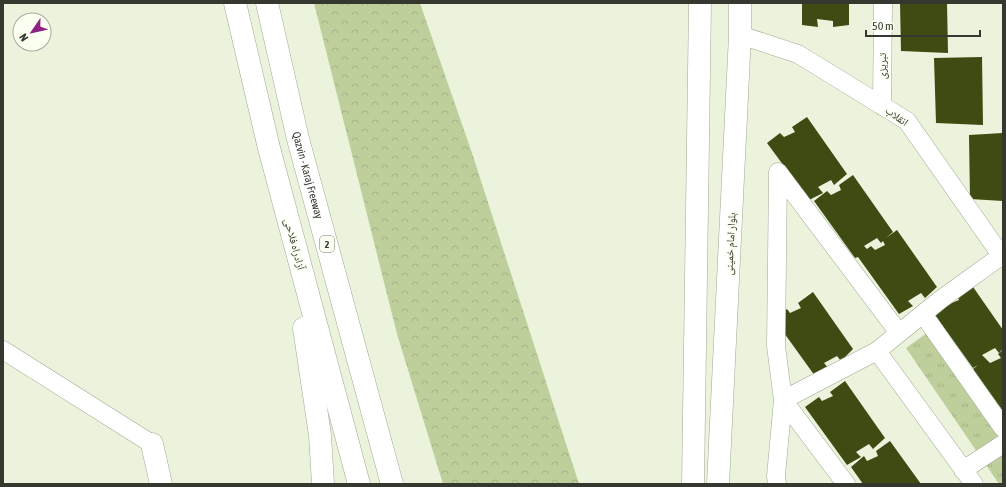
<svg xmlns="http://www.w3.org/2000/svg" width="1006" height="487" viewBox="0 0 1006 487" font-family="'Asap Condensed','Noto Naskh Arabic',sans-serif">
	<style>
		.forest { fill: url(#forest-crowns) }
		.park { fill: url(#park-tufts) }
		.building { fill: #3e4b12; fill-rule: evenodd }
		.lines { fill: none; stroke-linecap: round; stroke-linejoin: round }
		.street-casing { stroke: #a1a893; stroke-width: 19 }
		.secondary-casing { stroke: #a1a893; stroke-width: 23 }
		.highway-casing { stroke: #a1a893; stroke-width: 23 }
		.street { stroke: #fff; stroke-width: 18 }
		.secondary { stroke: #fff; stroke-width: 22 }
		.highway { stroke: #fff; stroke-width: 22 }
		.labels { text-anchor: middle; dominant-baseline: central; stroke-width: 4; stroke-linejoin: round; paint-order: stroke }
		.shield { fill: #fafff1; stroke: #707469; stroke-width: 1 }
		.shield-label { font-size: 10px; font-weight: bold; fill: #35382f }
		.street-label { font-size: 11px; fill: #35382f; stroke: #fafff1 }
	</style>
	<defs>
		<pattern id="forest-crowns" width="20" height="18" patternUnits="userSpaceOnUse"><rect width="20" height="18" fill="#bfcf9b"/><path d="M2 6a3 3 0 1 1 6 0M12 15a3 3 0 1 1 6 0" fill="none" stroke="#a5b286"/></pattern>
		<pattern id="park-tufts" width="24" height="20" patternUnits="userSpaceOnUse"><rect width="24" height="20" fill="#bfcf9b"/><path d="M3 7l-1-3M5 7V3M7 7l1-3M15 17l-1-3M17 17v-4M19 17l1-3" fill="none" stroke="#a5b286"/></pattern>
	</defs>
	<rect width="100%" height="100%" fill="#ebf3dc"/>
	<path class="forest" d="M314,3H420L472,153L579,484H443L397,334Z"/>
	<path class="park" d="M931,330L1003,432V484H999L906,348Z"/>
	<path class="building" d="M802,3H849V25L833,27V21L817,19L818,27L802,25Z
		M900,3H947L948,53L901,51Z
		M982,57L983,125L936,123L934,58Z
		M807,117L847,174L834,185L831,180L818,187L823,193L809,200L767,143L780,133L784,137L795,132L792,127Z
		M1003,133V201L970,199L969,135Z
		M853,175L893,232L886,238L897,230L937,287L925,298L921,293L908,301L913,306L899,314L858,257L855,258L814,201L827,191L831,195L841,190L839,185ZM877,238L881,243L883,241L885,245L875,250L871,246L867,249L864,246Z
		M971,284L1003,330V349L999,353L995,348L982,355L990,363L1001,358L998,354L1003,350V411L973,369L978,365L973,368L932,311L959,300L957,295Z
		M813,292L853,349L841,361L837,356L824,363L829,369L815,376L774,319L787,309L790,313L801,308L798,303Z
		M845,381L885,438L873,449L869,444L856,452L861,457L847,465L805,407L819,397L822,401L833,396L830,392Z
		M890,441L921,484H863L851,467L864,456L867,461L878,456L876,451Z"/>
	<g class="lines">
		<defs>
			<path id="street" d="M740,35L798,54L907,121L1003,258
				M882,106L883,3
				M778,172L776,346L783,400L846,484
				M778,172L899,333
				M923,314L1003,428
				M3,350L152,444
				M877,351L974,484
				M963,470L1003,444
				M777,484L776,476L783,400L877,351L940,300L1001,256"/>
			<path id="secondary" d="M152,444L161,484
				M693,484L700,3
				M718,484L740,35V3"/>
			<g id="highway">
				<path d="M235,3L269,148L359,484"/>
				<path id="s1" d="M267,3L298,139L392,484"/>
				<path d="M304,328L320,435L323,484"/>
			</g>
		</defs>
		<use href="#street" class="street-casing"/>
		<use href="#secondary" class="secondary-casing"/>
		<use href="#highway" class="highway-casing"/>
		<use href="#street" class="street"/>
		<use href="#secondary" class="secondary"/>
		<use href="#highway" class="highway"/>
	</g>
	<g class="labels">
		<rect class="shield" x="320" y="236" width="14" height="16" rx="3"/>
		<g class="shield-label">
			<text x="327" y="244">2</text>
		</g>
		<g class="street-label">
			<text transform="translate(882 66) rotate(-90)">تبریزی</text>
			<text transform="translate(897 116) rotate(36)">انقلاب</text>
			<text stroke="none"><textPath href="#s1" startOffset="177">Qazvin - Karaj Freeway</textPath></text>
			<text transform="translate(295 244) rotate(75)">آزادراه فلاحی</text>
			<text transform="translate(730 244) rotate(-87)">بلوار امام خمینی</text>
		</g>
	</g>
	<rect width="1006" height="487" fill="none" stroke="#35382f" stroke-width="8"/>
	<g transform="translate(32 32) rotate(236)"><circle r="19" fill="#fafff1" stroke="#abafa3"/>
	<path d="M0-3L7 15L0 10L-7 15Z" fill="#8d2184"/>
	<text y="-6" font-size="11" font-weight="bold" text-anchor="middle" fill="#35382f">N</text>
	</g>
	<path d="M866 30v6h114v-6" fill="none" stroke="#35382f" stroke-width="2"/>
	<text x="872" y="30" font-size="12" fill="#35382f" stroke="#fafff1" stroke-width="3" paint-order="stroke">50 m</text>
</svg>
